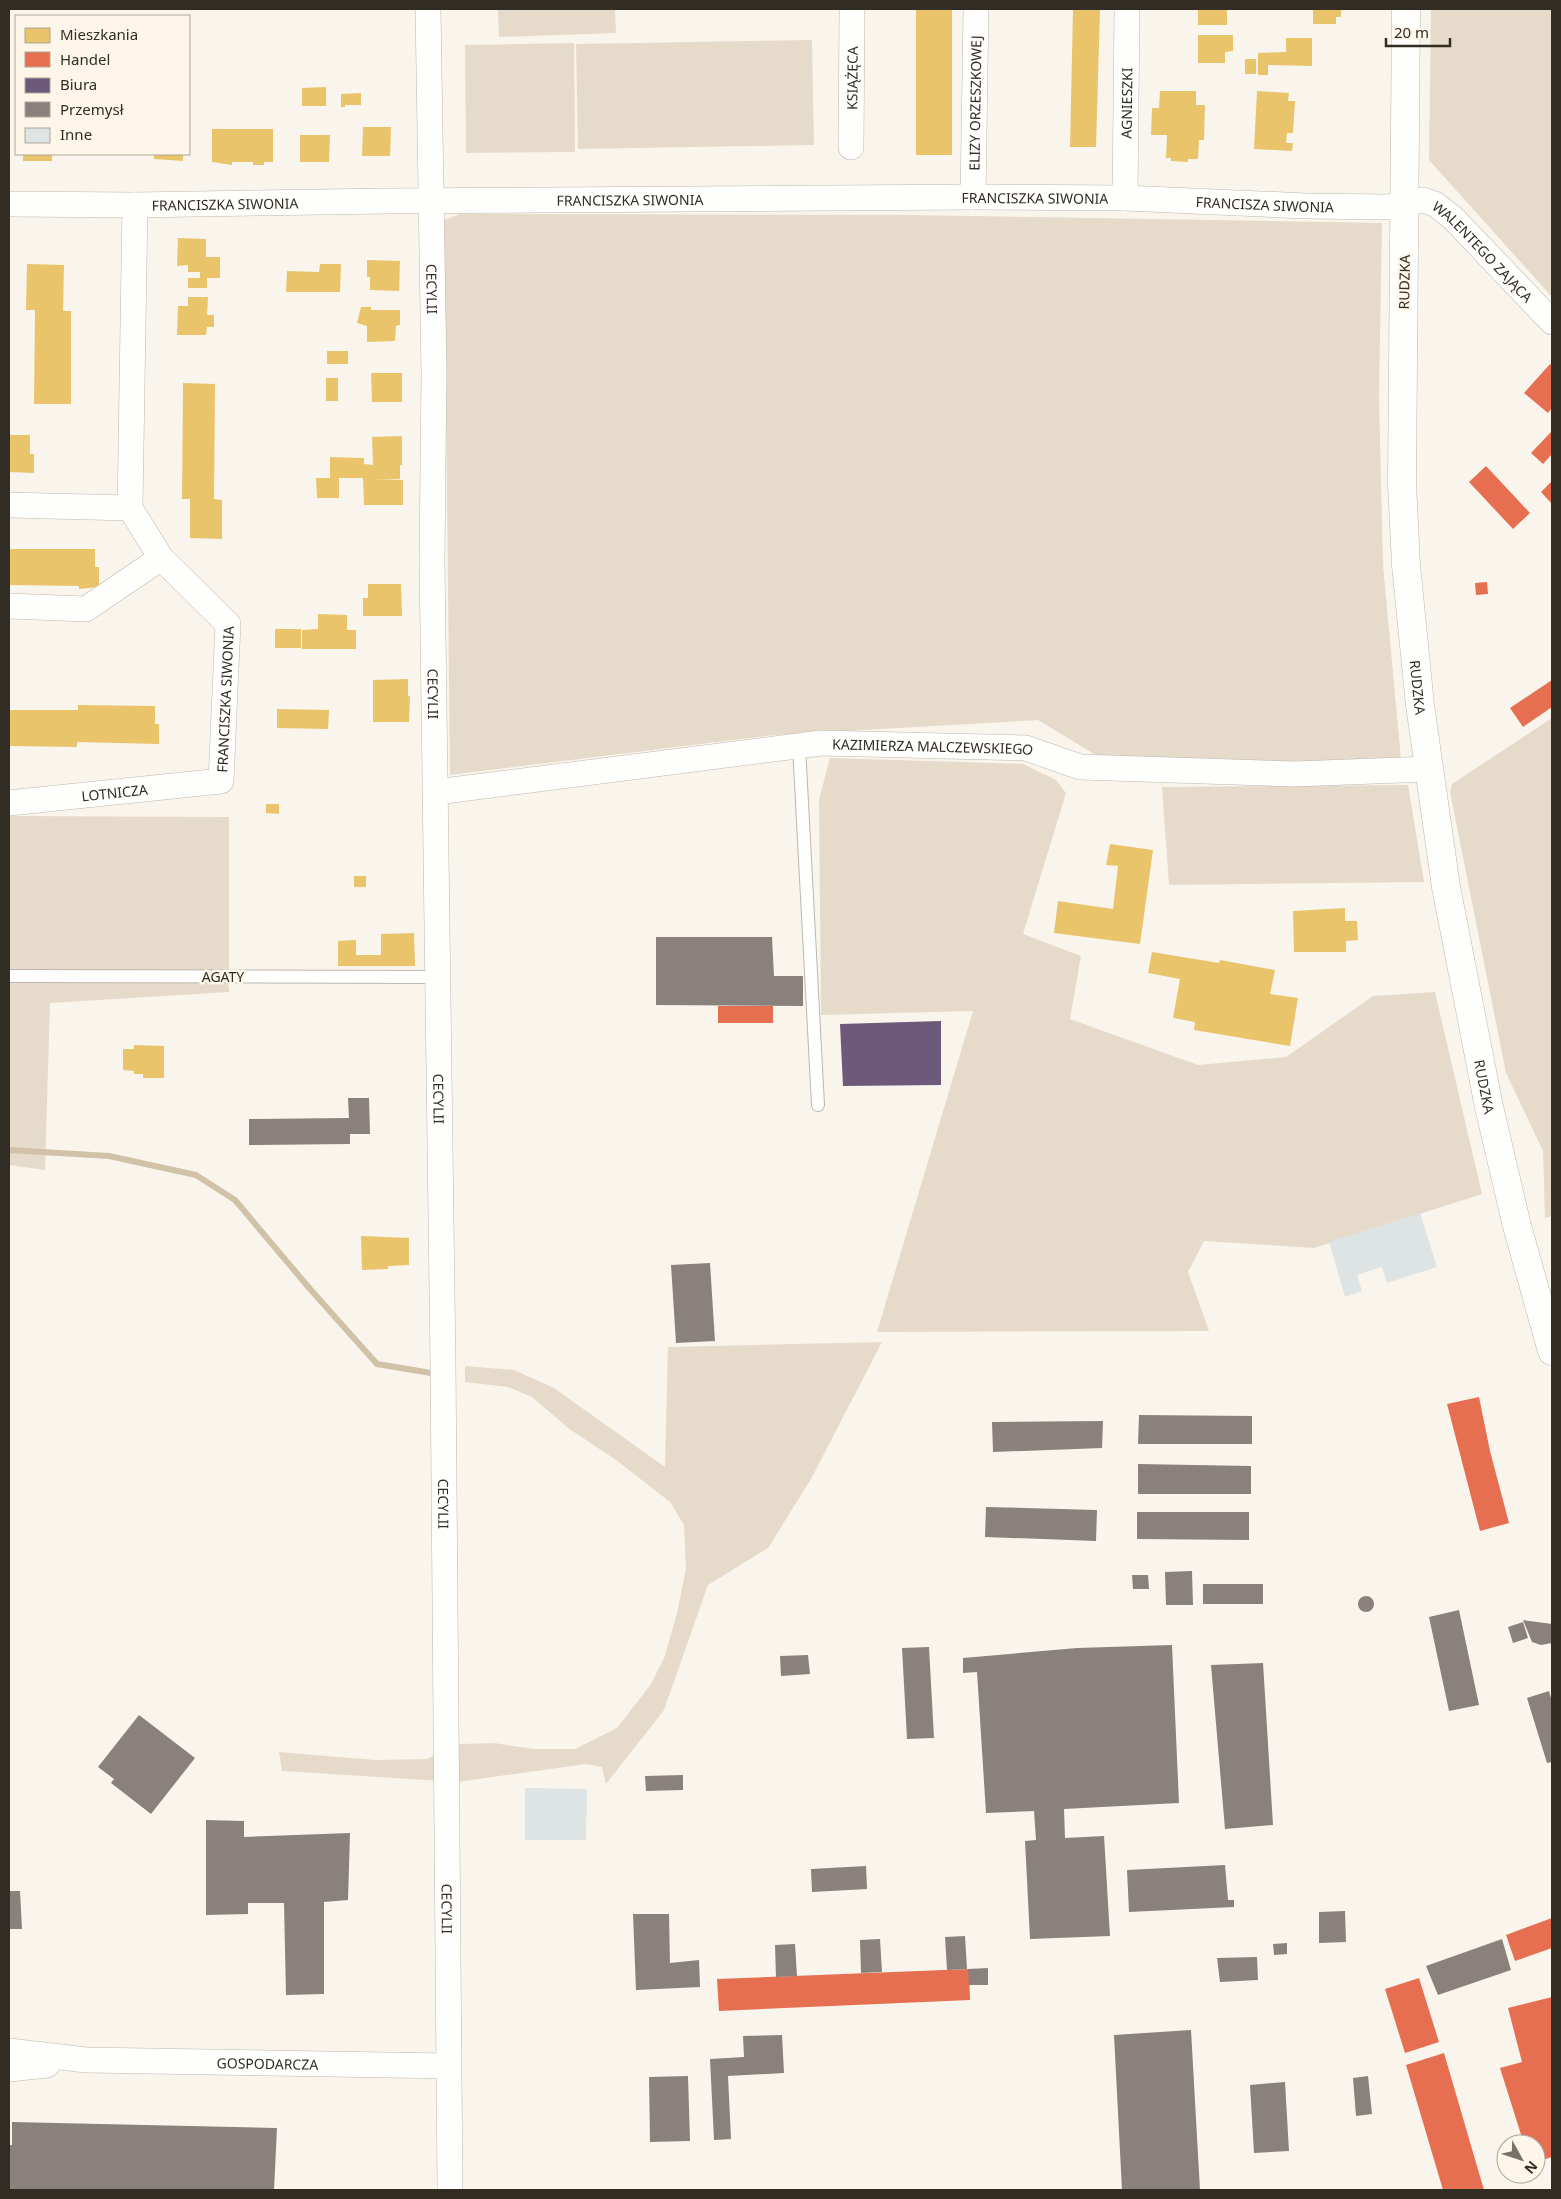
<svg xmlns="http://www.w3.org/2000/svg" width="1561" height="2199" viewBox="0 0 1561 2199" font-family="'Noto Sans',sans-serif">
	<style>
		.green { fill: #e6dbca }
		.homes { fill: #e9c46a }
		.shops { fill: #e76f51 }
		.offices { fill: #6d597a }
		.industry { fill: #8a817c }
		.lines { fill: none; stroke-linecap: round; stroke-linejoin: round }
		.stream { stroke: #d0c1a7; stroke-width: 6 }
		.building { fill: #dee3e4 }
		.lane-casing { stroke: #bcb7af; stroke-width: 14 }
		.street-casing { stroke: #bcb7af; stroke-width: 26 }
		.secondary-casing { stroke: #bcb7af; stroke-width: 29 }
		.lane { stroke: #fefefc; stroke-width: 12 }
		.street { stroke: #fefefc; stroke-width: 25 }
		.secondary { stroke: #fefefc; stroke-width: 28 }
		.labels { text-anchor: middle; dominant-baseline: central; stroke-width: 5; stroke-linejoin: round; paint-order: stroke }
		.street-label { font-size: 14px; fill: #322d24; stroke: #fef6e8 }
	</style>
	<rect width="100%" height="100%" fill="#f9f5ed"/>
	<path class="green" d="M498,9H615L616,33L499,37Z
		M1431,9H1552V297L1429,160Z
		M812,40L814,145L578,149L576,44Z
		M574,43L575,152L466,153L465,45Z
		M460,214L913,215L1382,223L1379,398L1383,565L1401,759L1258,764L1099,757L1038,720L775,735L450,775L444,220Z
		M1552,718V1216L1545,1218L1543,1151L1506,1073L1450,792L1452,784Z
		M830,758L1023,764L1056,780L1066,793L1023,934L1081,956L1070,1019L1198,1065L1286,1057L1373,996L1435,992L1482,1194L1314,1248L1204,1241L1188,1272L1209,1331L877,1332L973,1011L821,1015L819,800Z
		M1408,785L1424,882L1169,885L1162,787Z
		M9,816L229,817V992L50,1003L45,1170L9,1165Z
		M882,1342L811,1479L768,1548L708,1585L664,1710L606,1784L602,1767L586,1764L457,1782L282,1771L279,1752L376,1760L427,1759L461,1744L494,1743L533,1749H575L617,1728L651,1684L665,1656L677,1613L686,1569L684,1525L670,1502L616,1460L568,1428L532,1397L508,1387L465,1382V1366L514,1370L554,1388L665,1467L668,1347Z"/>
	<path class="homes" d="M916,9H952V155H916Z
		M1073,9H1100L1096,147H1070Z
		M1198,9H1227V25H1198Z
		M1313,9H1341V17H1336V24H1313Z
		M1198,35H1233V51L1225,52V63H1198Z
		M1286,38H1312V66L1268,65V75H1258V53L1286,52Z
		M1245,59H1256V74H1245Z
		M326,87V106H302V88Z
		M1160,91H1196V105H1205L1204,140H1199L1198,159H1188V162L1171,161V158H1166L1167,135H1151L1152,108H1159Z
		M1257,91L1289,93L1288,101H1295L1293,133H1287L1286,143H1293L1292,151L1254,149Z
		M361,93V105H345V107H341V94Z
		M363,127H391L390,156H362Z
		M212,129H273V162H264V165H253V162H232V165L212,162Z
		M300,135H330L329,162H300Z
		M23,154H52V161H23Z
		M154,154H183V161L154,159Z
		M178,238L206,239V257H220V278H207V288H188V278H200V272H188V265L177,266Z
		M367,260L400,261L399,291L370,290V277H367Z
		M27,264L64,265L63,311H71V404H34L35,310H26Z
		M320,264H341L340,292H286L287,271L319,272Z
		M188,297H208L207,315H214V327H207L206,335H177L178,306H188Z
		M361,307H371V310H400V325L396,326L395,341L367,342V326L357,323Z
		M327,351H348V364H327Z
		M371,373H402V402H372Z
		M326,378H338V401H326Z
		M183,383L215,384L214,499L222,500V539L190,538V499H182Z
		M9,435H30V454H34V473L9,472Z
		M402,436V465H400V479H375L403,480V505H364L363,478H339V498H317L316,478H330V457L364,458V464L373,465L372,437Z
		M9,549H95V567H99V587L79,589V586L9,585Z
		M368,584H401L402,616H363V598H368Z
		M318,614L347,615V630H356V649H302V630L318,629Z
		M275,629H301V648H275Z
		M408,679V696H410L409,722H373V680Z
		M78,705L155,706V724H159V744L77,742V747L9,746V710H78Z
		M277,709L329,710L328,729L277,728Z
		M266,804H279V814L266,813Z
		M1110,844L1153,850L1140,944L1054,933L1058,901L1113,909L1118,866L1106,865Z
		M354,876H366V887H354Z
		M1345,908V921H1357L1358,940L1346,941V952H1294L1293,911Z
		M414,933L415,966H338V941L356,940V955H381V934Z
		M1152,952L1219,963L1220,960L1275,970L1270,994L1298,998L1290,1046L1194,1030L1195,1022L1173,1018L1180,979L1148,973Z
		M134,1045L164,1046V1078H143V1074H134V1071L123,1070V1049H134Z
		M361,1236L409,1238V1265L388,1266V1269L362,1270Z"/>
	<path class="shops" d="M1550,364L1552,366V408L1548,413L1524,393Z
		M1552,431V454L1543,464L1531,453Z
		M1486,466L1530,513L1513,529L1469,482Z
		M1552,481V504L1541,492Z
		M1487,582L1488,594L1476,595L1475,583Z
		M1552,680V707L1523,727L1510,708Z
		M718,1006H773V1023H718Z
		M1479,1397L1490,1451L1509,1523L1480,1531L1447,1404Z
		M1552,1918V1948L1515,1961L1506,1935Z
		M969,1969L970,2000L719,2011L717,1979Z
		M1419,1978L1439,2042L1405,2053L1385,1989Z
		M1552,1997V2157L1536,2162V2144H1524L1500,2068L1522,2062L1508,2008Z
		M1444,2053L1484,2190H1443L1406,2065Z"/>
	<path class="offices" d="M941,1021V1085L843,1086L840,1024Z"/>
	<path class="industry" d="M656,937H772L774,976H803V1006L656,1005Z
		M348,1098H369L370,1134H350V1144L249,1145V1119L349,1118Z
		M710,1263L715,1341L676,1343L671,1265Z
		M1139,1415L1252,1416V1444H1138Z
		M1103,1421L1102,1448L993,1452L992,1422Z
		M1138,1464L1251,1466V1494H1138Z
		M986,1507L1097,1510L1096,1541L985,1537Z
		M1137,1512H1249V1540L1137,1539Z
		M1192,1571L1193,1605H1166L1165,1572Z
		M1132,1575H1148L1149,1589H1133Z
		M1203,1584H1263V1604H1203Z
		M1358 1604a8 8 0 1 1 16 0a8 8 0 1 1-16 0Z
		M1459,1610L1479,1705L1449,1711L1429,1617Z
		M1523,1620L1552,1624V1643L1541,1645L1532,1642Z
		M1523,1622L1528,1638L1513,1643L1508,1627Z
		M1172,1645L1179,1803L1064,1809L1065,1838L1104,1836L1110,1936L1030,1939L1025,1841L1036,1840L1034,1811L986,1813L977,1672L963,1673V1658L1077,1648Z
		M929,1647L934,1738L907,1739L902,1648Z
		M808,1655L810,1674L781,1676L780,1656Z
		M1263,1663L1273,1825L1225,1829L1211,1665Z
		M1549,1691L1552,1702V1762L1547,1763L1527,1698Z
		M139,1715L195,1758L151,1814L111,1783L114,1779L98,1767Z
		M683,1775V1790L646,1791L645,1776Z
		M206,1820L244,1821V1837L350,1833L348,1900L324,1902V1994L286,1995L284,1903H248V1914L206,1915Z
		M1225,1865L1228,1900H1234V1907L1129,1912L1127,1870Z
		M866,1866L867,1889L812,1892L811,1869Z
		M9,1891H20L22,1929H9Z
		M1345,1911L1346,1942L1319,1943V1912Z
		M633,1914H669L670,1963L699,1960L700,1987L636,1990Z
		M965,1936L967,1969L947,1970L945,1937Z
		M880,1939L882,1972L861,1973L860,1940Z
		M1502,1939L1511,1970L1438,1995L1426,1966Z
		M1287,1943V1954L1274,1955L1273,1944Z
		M795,1944L797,1976L776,1977L775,1945Z
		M1257,1957L1258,1980L1220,1982L1217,1958Z
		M988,1968V1985H969L968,1969Z
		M1191,2030L1200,2190H1122L1114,2035Z
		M782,2035L784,2073L728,2076L731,2139L714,2140L710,2059L744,2057L743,2036Z
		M688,2076L690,2141L650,2142L649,2077Z
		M1368,2076L1372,2114L1356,2116L1353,2078Z
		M1285,2082L1289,2151L1254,2153L1250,2085Z
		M12,2122L277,2128L274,2190H9V2145H12Z"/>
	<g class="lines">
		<path class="stream" d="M9,1150L109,1156L196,1175L235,1200L310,1289L377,1364L431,1373"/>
	</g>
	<path class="building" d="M1420,1213L1437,1267L1387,1283L1382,1267L1357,1275L1362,1291L1345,1297L1329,1242Z
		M525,1788L587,1789L586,1840H525Z"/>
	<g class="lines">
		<defs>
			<path id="lane" d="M799,746L818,1105
				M9,976L438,977"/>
			<g id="street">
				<path id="s1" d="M428,9L434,374L432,560L443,1365L450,2190"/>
				<path id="s2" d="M851,147L852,9"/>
				<path id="s3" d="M973,197L976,9"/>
				<path id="s4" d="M1125,198L1127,9"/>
				<path id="s5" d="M9,204L135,205L388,201L973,197L1125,198L1307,206L1388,207L1423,200L1435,204L1453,218L1552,322"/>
				<path d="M9,505L130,508"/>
				<path d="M9,606L86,609L161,558"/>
				<path id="s6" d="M436,792L821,743L1026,748L1080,767L1295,774L1428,769"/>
				<path id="s7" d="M9,803L221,781L228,624L161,558L130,508L135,205"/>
				<path id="s8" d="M9,2051L86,2060L448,2066"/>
				<path d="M9,2069L47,2065"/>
			</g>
			<g id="secondary">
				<path id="s9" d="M1406,9L1402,483L1406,565L1420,705L1446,887L1489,1107L1517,1226L1552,1351"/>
			</g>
		</defs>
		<use href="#lane" class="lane-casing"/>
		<use href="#street" class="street-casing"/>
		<use href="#secondary" class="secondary-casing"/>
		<use href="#lane" class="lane"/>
		<use href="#street" class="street"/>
		<use href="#secondary" class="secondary"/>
	</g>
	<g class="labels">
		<g class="street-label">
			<text stroke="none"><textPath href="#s2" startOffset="69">KSIĄŻĘCA</textPath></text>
			<text stroke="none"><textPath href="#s3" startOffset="94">ELIZY ORZESZKOWEJ</textPath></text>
			<text stroke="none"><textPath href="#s4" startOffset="95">AGNIESZKI</textPath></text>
			<text stroke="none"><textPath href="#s5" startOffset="1026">FRANCISZKA SIWONIA</textPath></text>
			<text stroke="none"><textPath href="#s5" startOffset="621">FRANCISZKA SIWONIA</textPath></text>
			<text stroke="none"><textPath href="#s5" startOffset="216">FRANCISZKA SIWONIA</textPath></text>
			<text stroke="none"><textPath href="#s5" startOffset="1256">FRANCISZA SIWONIA</textPath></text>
			<text stroke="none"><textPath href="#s5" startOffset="1495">WALENTEGO ZAJĄCA</textPath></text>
			<text transform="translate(1404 282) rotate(-89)">RUDZKA</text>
			<text stroke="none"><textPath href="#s1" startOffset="280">CECYLII</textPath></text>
			<text stroke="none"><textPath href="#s9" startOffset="679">RUDZKA</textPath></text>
			<text stroke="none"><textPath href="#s1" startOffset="685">CECYLII</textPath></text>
			<text stroke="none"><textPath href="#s7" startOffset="295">FRANCISZKA SIWONIA</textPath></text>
			<text stroke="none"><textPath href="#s6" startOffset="500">KAZIMIERZA MALCZEWSKIEGO</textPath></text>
			<text stroke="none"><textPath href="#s7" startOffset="106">LOTNICZA</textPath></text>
			<text x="223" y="976">AGATY</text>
			<text stroke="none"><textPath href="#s9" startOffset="1084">RUDZKA</textPath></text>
			<text stroke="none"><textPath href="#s1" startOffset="1090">CECYLII</textPath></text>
			<text stroke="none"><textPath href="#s1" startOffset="1495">CECYLII</textPath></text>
			<text stroke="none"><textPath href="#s1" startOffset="1900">CECYLII</textPath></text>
			<text stroke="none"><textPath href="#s8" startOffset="259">GOSPODARCZA</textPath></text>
		</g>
	</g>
	<rect width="1561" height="2199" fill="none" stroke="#322d24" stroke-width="20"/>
	<rect x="15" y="15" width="175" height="140" fill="#fef6e8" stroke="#aca69a"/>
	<rect x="25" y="28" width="25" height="15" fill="#e9c46a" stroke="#aca69a"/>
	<text x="60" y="40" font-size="15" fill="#322d24">Mieszkania</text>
	<rect x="25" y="52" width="25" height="15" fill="#e76f51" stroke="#aca69a"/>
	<text x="60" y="65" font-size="15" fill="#322d24">Handel</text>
	<rect x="25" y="78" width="25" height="15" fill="#6d597a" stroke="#aca69a"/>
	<text x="60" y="90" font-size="15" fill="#322d24">Biura</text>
	<rect x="25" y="102" width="25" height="15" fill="#8a817c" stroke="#aca69a"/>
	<text x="60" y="115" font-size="15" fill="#322d24">Przemysł</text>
	<rect x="25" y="128" width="25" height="15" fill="#dee3e4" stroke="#aca69a"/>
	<text x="60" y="140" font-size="15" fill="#322d24">Inne</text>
	<g transform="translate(1521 2159) rotate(130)"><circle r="24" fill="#fef6e8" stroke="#aca69a"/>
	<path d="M0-4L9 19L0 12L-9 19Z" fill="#78736a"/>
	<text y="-8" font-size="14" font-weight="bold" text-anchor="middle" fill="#322d24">N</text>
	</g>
	<path d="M1386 38v8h64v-8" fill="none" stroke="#322d24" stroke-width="2.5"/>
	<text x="1394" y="38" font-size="15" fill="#322d24" stroke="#fef6e8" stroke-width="4" paint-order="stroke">20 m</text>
</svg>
